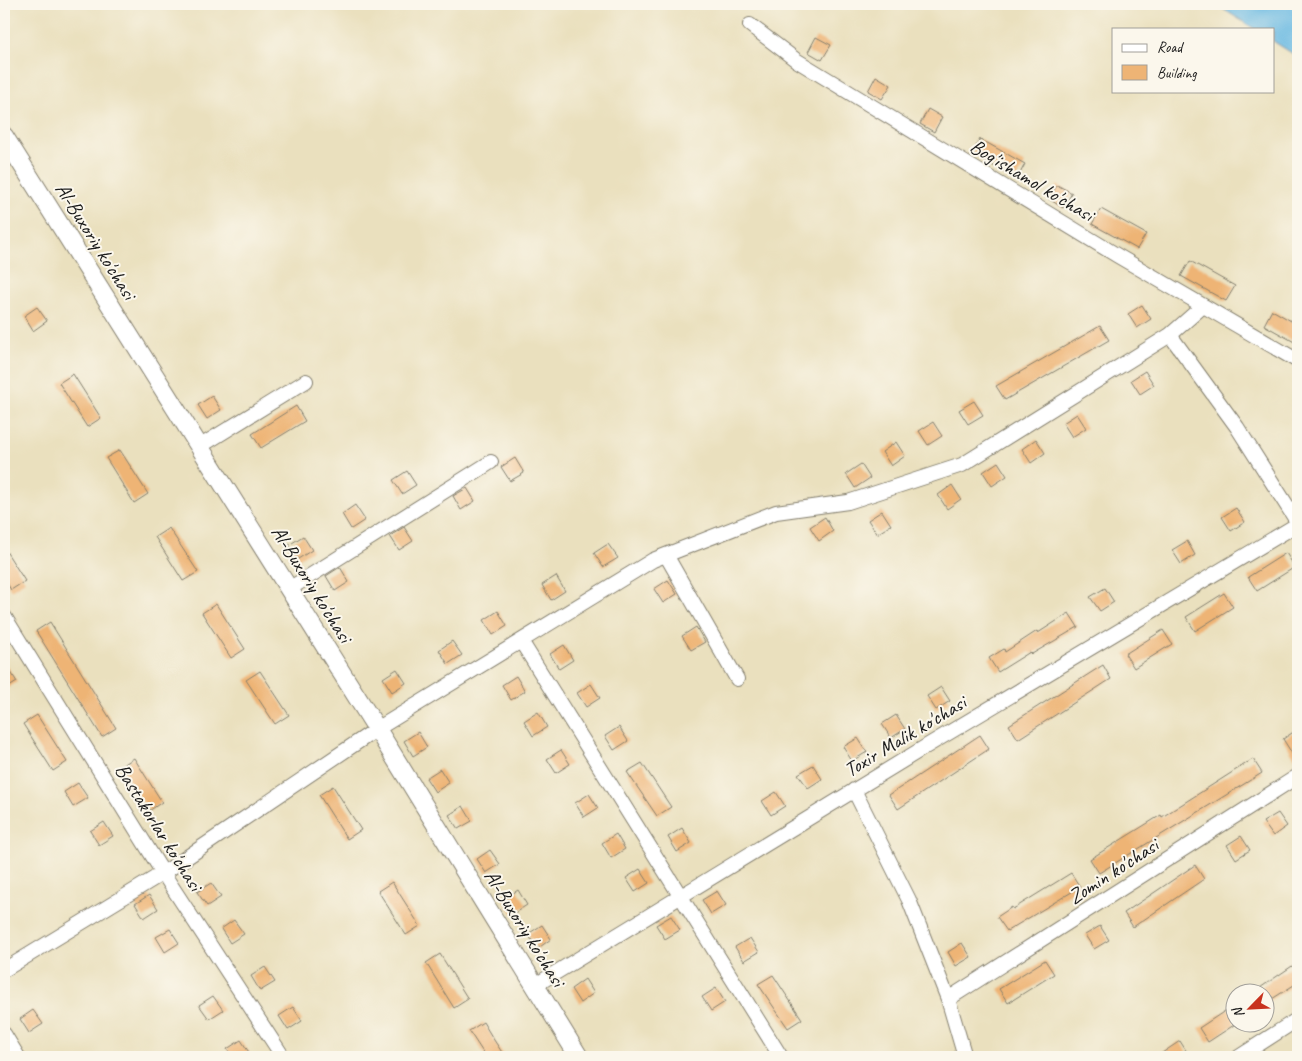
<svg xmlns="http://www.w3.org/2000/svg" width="1302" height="1061" viewBox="0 0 1302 1061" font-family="Caveat,sans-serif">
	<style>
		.water { fill: #66b8e2; stroke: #416a7f }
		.building { fill: #eeb475 }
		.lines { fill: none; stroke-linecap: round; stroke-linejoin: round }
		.minor-casing { stroke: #837e6d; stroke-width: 16 }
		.tertiary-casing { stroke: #837e6d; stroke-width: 20 }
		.minor { stroke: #fff; stroke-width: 14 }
		.tertiary { stroke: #fff; stroke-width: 18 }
		.labels { text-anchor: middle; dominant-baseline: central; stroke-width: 4; stroke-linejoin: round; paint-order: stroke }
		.street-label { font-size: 21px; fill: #1c1c1c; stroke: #fbf7ec }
	</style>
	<rect width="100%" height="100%" fill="#fbf7ec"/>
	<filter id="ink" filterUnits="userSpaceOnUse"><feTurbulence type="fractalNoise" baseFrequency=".02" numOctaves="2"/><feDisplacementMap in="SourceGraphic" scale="10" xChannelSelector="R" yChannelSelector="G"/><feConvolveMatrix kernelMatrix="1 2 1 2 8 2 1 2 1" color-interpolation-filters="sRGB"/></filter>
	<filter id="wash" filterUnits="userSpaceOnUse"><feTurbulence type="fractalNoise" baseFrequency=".0096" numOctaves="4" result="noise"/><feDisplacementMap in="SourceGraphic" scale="20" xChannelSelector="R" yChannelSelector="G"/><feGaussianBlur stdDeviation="1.12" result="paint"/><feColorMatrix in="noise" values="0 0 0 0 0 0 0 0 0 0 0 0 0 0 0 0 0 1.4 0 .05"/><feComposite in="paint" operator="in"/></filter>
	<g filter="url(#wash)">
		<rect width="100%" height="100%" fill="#eae0be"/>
		<path class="water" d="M1215,4H1298V57L1273,41V29H1255Z"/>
		<g id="blocks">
			<path class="building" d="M816,37L831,45L822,60L808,52Z
				M876,76L891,85L882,99L868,91Z
				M928,109L942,117L934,132L920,124Z
				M980,139L1025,164L1017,179L972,154Z
				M1057,185L1072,193L1063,208L1049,199Z
				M1101,209L1146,234L1137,249L1092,224Z
				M1190,261L1235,286L1226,301L1181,276Z
				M1142,305L1151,319L1137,328L1128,314Z
				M37,307L47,321L33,331L24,316Z
				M1272,310L1298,325V344L1264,325Z
				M1100,326L1109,340L1005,400L996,386Z
				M1145,371L1154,385L1140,394L1131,380Z
				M73,374L101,418L87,427L59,383Z
				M212,396L221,410L207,419L198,405Z
				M974,401L983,415L968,424L959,410Z
				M296,406L305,421L261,448L252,434Z
				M1077,414L1086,428L1072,437L1063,423Z
				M933,422L942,436L928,445L919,431Z
				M1036,439L1045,453L1031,463L1022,449Z
				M896,442L905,456L891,466L882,452Z
				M120,450L148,494L134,503L106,458Z
				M515,458L524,473L510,481L501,467Z
				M998,462L1007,476L992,486L983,472Z
				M861,464L870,478L855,488L846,474Z
				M407,471L416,485L402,494L393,480Z
				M952,485L961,499L947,509L938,495Z
				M467,488L475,501L461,510L453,496Z
				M355,505L365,520L351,529L342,514Z
				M1236,508L1245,522L1231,531L1222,517Z
				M882,511L891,525L877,534L868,520Z
				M825,517L833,531L819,541L810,527Z
				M404,527L413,541L399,550L390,536Z
				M169,528L198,572L183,581L155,537Z
				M303,536L312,550L298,559L289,545Z
				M1187,541L1195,555L1181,564L1172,550Z
				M608,544L618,558L603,567L594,553Z
				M4,548L25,581L11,590L4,578Z
				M1286,553L1295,567L1257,591L1248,577Z
				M340,567L349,582L335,591L326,576Z
				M556,576L565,591L551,600L542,585Z
				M668,580L677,594L663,603L654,589Z
				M1105,588L1114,602L1100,611L1090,597Z
				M1224,593L1233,607L1195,631L1186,617Z
				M216,604L245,649L231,658L202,613Z
				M498,611L507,626L493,635L484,620Z
				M1069,613L1078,627L1032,654L1030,652L998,672L989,658L1004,649L1005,652L1037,631L1038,633Z
				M50,622L116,728L102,737L36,631Z
				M696,627L705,642L691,650L682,636Z
				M1163,630L1172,644L1134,668L1125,654Z
				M452,641L462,655L448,664L439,650Z
				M564,645L573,660L559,669L550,654Z
				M4,661L17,682L4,690Z
				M1103,665L1111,679L1018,739L1009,725Z
				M397,669L406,683L392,692L383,678Z
				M260,671L289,715L275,724L246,680Z
				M516,676L525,691L511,700L502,685Z
				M591,684L600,698L586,707L577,693Z
				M941,687L950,701L936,710L927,696Z
				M538,712L547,727L533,736L524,721Z
				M37,715L67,762L53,771L23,724Z
				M896,715L905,729L891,738L882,724Z
				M619,727L628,741L614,750L605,736Z
				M1298,729V763L1283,739Z
				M418,732L427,747L413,756L404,741Z
				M980,735L989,749L898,809L889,795Z
				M858,738L867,752L852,761L843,747Z
				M561,750L570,764L556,773L547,759Z
				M134,758L162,802L149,811L120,767Z
				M1253,759L1262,773L1099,873L1090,859L1161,815L1162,817Z
				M642,763L671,807L657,816L627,772Z
				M813,765L822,779L808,788L798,774Z
				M440,769L449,783L435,792L426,778Z
				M78,783L88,798L73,807L64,792Z
				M333,786L361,830L347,839L319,795Z
				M776,792L785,806L771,815L762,801Z
				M589,794L598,808L584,817L575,803Z
				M463,806L472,821L458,829L449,815Z
				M1278,813L1287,826L1273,836L1263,822Z
				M104,822L113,836L99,845L90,831Z
				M682,828L691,843L677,852L668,837Z
				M616,834L625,849L611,858L602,843Z
				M1241,836L1250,850L1236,859L1227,845Z
				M490,850L500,864L486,873L477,859Z
				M1195,865L1204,879L1133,927L1124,913Z
				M640,869L649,883L635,892L626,878Z
				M1071,873L1080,887L1007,931L997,917L1012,907L1013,909Z
				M392,882L420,926L406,935L378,891Z
				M211,883L221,897L207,906L197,892Z
				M518,890L527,905L513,914L504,899Z
				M717,891L726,905L711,914L702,900Z
				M149,895L158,909L144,918L135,904Z
				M671,916L680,930L665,939L656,925Z
				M234,920L244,934L230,943L221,929Z
				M542,925L551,939L537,949L528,934Z
				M1100,926L1109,940L1094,949L1085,935Z
				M170,929L179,943L165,952L156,937Z
				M750,938L759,952L744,961L735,947Z
				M962,943L971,957L956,966L948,952Z
				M440,954L468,999L454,1008L426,963Z
				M1045,960L1054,974L1008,1003L999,989Z
				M1298,962V991L1294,985L1264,1004V994H1251Z
				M265,967L275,982L260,991L251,976Z
				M773,975L802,1019L788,1028L758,984Z
				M585,979L594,993L580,1003L571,989Z
				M716,988L725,1002L711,1011L702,997Z
				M213,996L223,1010L209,1019L199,1005Z
				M1234,1005V1025L1208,1042L1199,1028Z
				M293,1007L302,1021L288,1030L279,1016Z
				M33,1010L43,1024L29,1033L20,1019Z
				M483,1022L492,1037L505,1057H486L469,1031Z
				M241,1040L252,1057H232L227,1049Z
				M1180,1041L1190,1057H1156Z"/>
		</g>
	</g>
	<g filter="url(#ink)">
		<use href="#blocks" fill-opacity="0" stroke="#837e6d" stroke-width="1"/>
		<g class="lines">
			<defs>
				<path id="minor" d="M750,25L796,60L1118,256L1298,361
					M1170,335L1237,427L1298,523
					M199,447L306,381
					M666,555L737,679
					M289,589L491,462
					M4,616L163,873L283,1057
					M521,641L781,1057
					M854,790L909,900L948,999L965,1057
					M4,970L168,870L377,729L653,560L776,512L848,502L962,465L1170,335L1203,306
					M534,986L930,744L1298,524
					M948,999L1298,776
					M4,1034L18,1057
					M1239,1057L1298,1019"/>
				<path id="tertiary" d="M4,136L377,729L579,1057"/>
			</defs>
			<use href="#minor" class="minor-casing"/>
			<use href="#tertiary" class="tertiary-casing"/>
			<use href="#minor" class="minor"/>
			<use href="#tertiary" class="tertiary"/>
		</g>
	</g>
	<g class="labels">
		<g class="street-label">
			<text transform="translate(1032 180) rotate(31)">Bog'ishamol ko'chasi</text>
			<text transform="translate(96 241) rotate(58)">Al-Buxoriy ko'chasi</text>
			<text transform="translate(312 584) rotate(58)">Al-Buxoriy ko'chasi</text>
			<text transform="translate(905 736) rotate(-31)">Toxir Malik ko'chasi</text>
			<text transform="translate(159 827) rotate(58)">Bastakorlar ko'chasi</text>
			<text transform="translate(1113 871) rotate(-33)">Zomin ko'chasi</text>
			<text transform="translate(525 928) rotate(58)">Al-Buxoriy ko'chasi</text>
		</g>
	</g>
	<rect width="1302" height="1061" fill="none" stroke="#fbf7ec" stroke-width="20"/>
	<rect x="1112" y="28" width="162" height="65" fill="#fbf7ec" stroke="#a29f99"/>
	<rect x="1122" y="44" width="25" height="8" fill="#ffffff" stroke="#a29f99"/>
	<text x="1157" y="52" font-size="15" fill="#1c1c1c">Road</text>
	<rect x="1122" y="65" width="25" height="15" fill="#eeb475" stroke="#a29f99"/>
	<text x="1157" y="78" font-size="15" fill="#1c1c1c">Building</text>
	<g transform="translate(1250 1008) rotate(246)"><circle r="24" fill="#fbf7ec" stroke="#a29f99"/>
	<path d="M0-4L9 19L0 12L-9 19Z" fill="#c8321e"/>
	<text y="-8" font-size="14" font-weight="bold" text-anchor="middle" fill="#1c1c1c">N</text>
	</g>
</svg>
